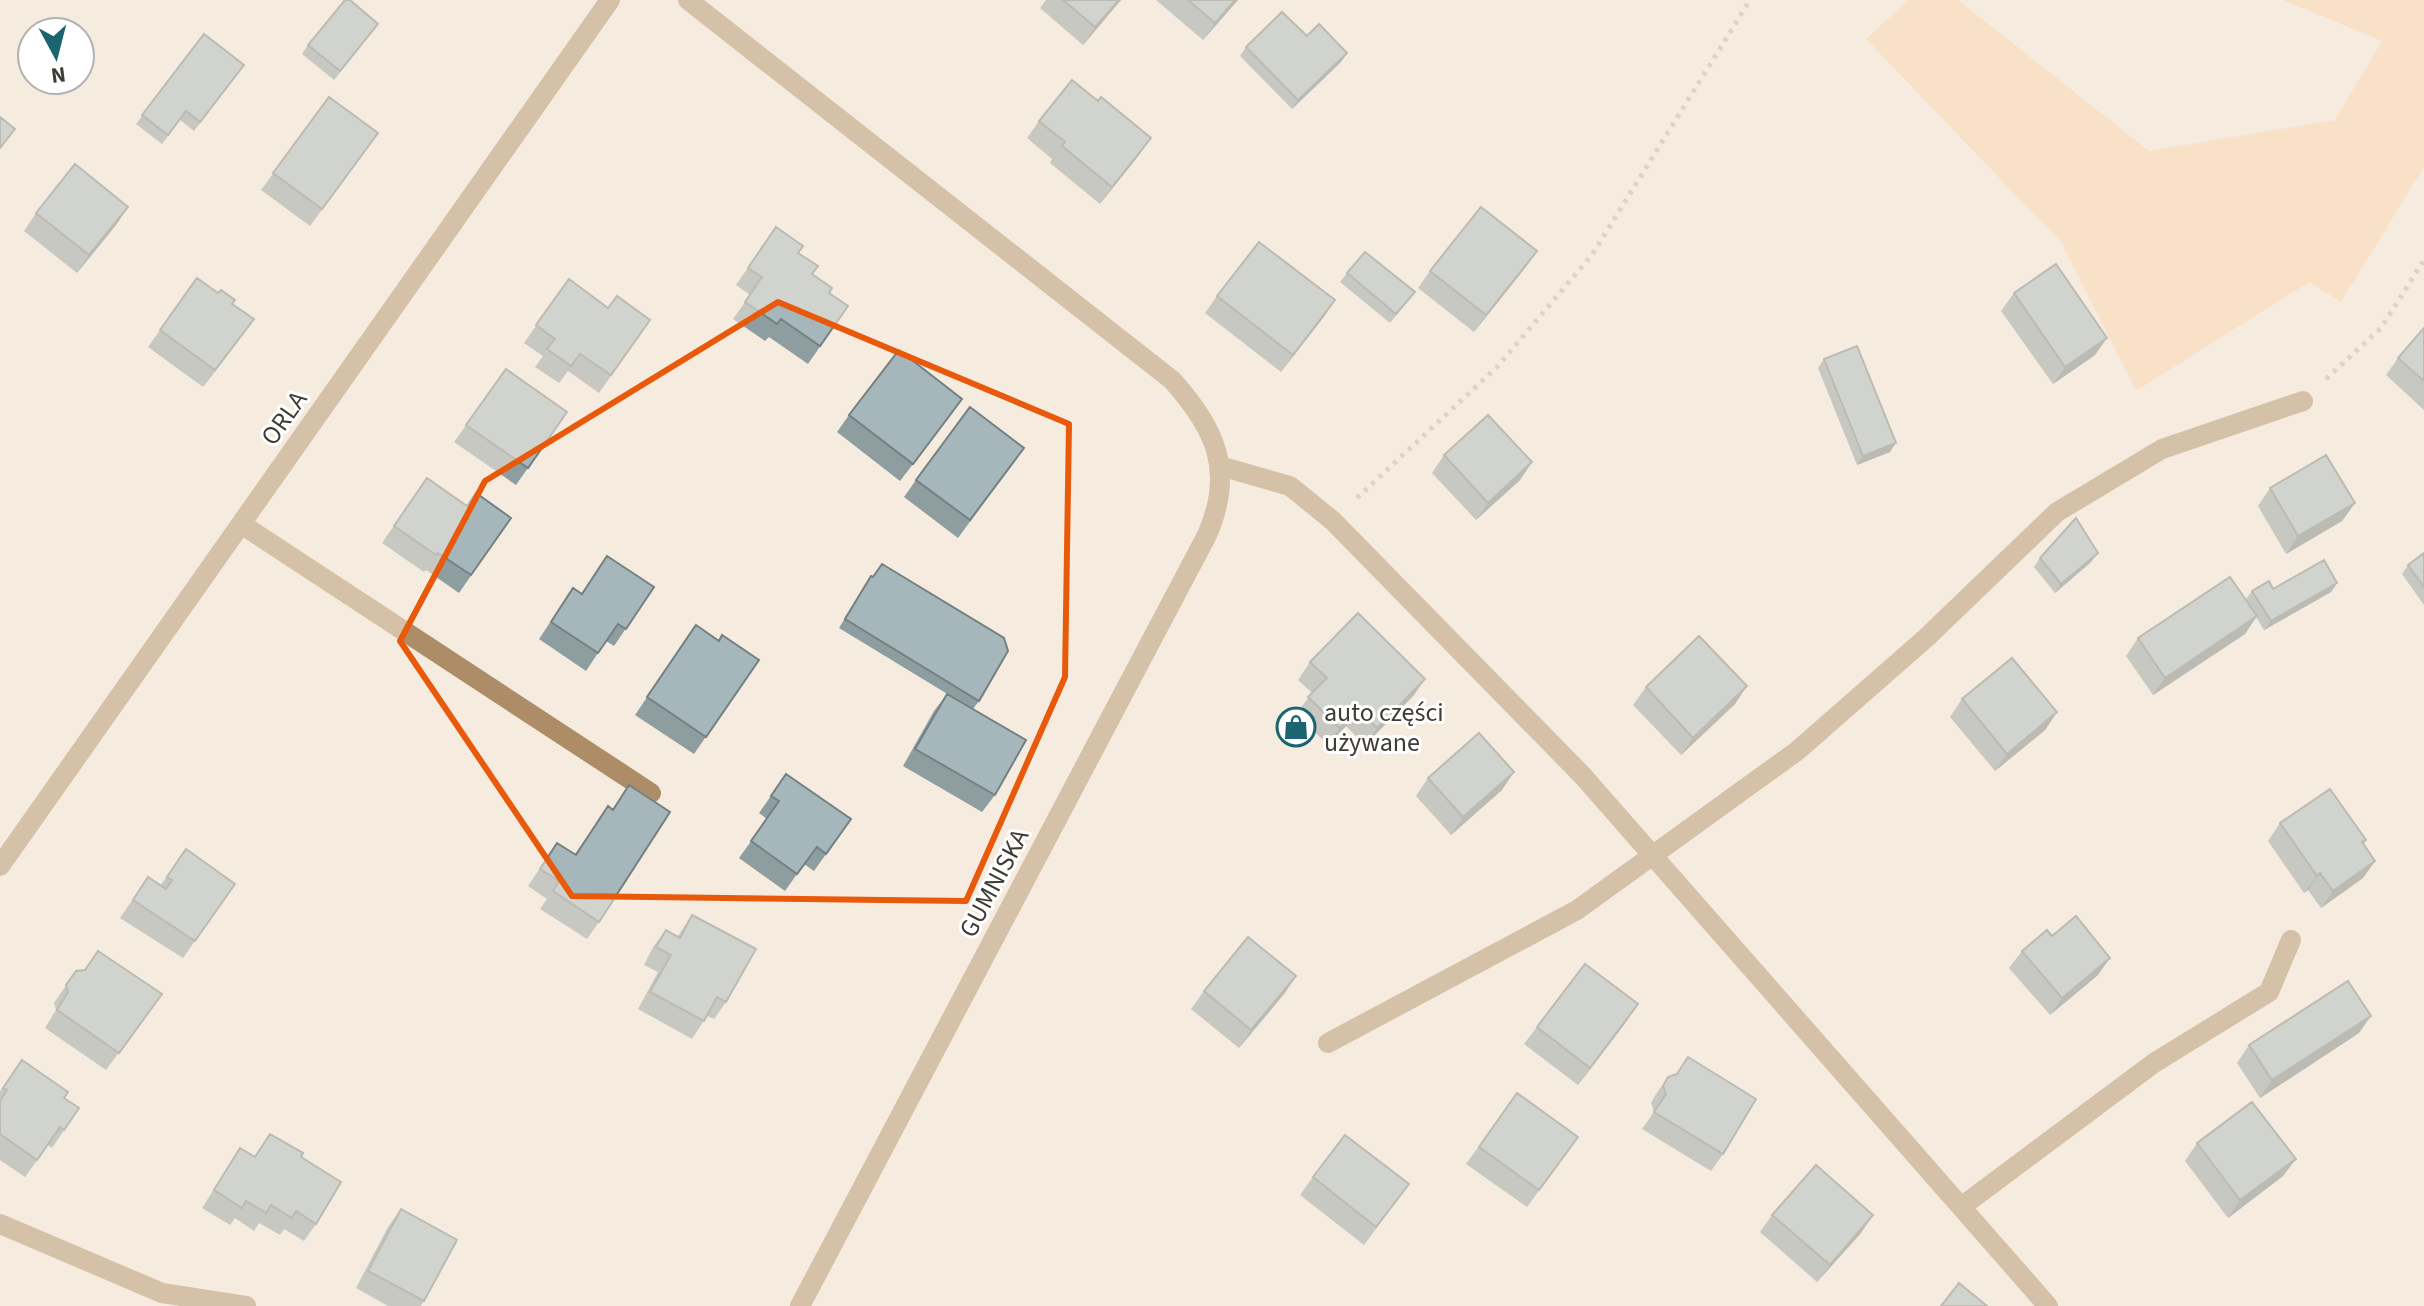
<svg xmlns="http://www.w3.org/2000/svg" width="2424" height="1306" viewBox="0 0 2424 1306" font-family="'Source Sans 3',sans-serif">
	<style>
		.green { fill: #fad6ac }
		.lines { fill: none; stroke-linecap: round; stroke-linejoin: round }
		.path { stroke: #bfb6ac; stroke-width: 5; stroke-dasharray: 4 6; stroke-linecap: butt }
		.minor { stroke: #ad8d67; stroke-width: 20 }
		.wall { fill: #8e9da0 }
		.shaded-wall { fill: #748082 }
		.building { fill: #a5b7ba; stroke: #748082; stroke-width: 2 }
		.marked { fill: none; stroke: #e8590c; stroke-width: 6; stroke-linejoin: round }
		.labels { text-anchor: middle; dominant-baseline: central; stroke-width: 6; stroke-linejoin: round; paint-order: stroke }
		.street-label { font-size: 26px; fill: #3f3b36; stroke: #fff }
		.poi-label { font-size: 26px; fill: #3f3b36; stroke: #fff; text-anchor: start }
	</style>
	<rect width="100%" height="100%" fill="#f6ebdf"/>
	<path class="green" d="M1908,0H1958L2149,151L2335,120L2382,41L2283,0H2424V167L2341,302L2309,282L2136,391L2061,242L1866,39Z"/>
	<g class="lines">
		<path class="path" d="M2326,379L2381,328L2424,260
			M1357,498L1497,367L1592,255L1750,0"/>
		<path class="minor" d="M688,0L1172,380C1216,429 1235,471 1207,535L800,1306
			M1220,466L1290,486L1333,521L1582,775L2048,1306
			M241,524L651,793
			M0,866L610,0
			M1328,1043L1577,910L1797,751L1926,638L2057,512L2162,449L2303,401
			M1961,1207L2154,1063L2269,992L2291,940
			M0,1224L162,1293L246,1306"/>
	</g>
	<path class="wall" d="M1046,0H1121L1083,45L1040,8Z
		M1156,0H1238L1203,40Z
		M378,24L334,80L302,54L308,45Z
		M204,34L238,74L194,131L180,120L162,144L136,124Z
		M1307,36L1347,53L1341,62L1292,109L1240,56L1246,47Z
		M329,97L378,133L310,226L261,190Z
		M1039,121L1139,155L1100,204L1050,163L1052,159L1027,138Z
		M128,207L116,225L77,273L24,231L36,213Z
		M776,227L798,253L812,274L829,293L848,306L808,364L769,337L765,341L733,319L750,295L736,285Z
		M1537,251L1525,268L1474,332L1418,288L1430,271Z
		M1347,273L1415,292L1390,323L1340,282Z
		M197,278L254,319L203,387L148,347Z
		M569,279L608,308L650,320L599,393L568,371L559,383L535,367L543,356L524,343Z
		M2014,293L2095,355L2053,384L2001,311Z
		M1217,296L1335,300L1281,372L1205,313Z
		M2424,328V410L2386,375L2398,358Z
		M1824,359L1890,452L1857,465L1818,368Z
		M506,369L567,412L516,485L454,442Z
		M849,415L950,416L900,481L837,432Z
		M1024,448L958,538L904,497L916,480Z
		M1444,455L1532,462L1520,480L1476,520L1432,473Z
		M427,478L467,506L511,518L459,593L426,570L424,572L382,543Z
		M2270,488L2355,503L2342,521L2286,554L2258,506Z
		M2424,553V605L2402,574L2408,565Z
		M2040,558L2091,562L2055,593L2034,567Z
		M882,564L979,701L973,709L995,795L982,812L903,766L934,711L947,694L954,698L839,628L865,585L871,576L873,577Z
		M2337,583L2331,592L2264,630L2256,617L2245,634L2153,695L2126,656L2138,638L2245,600L2252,591Z
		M654,587L614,646L606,641L586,671L539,639L573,588L581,594Z
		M696,625L718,640L759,660L694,754L635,715Z
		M1310,662L1425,679L1413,696L1365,745L1346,726L1328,745L1296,714L1312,693L1298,680Z
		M1646,687L1735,704L1681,755L1633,705Z
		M1962,699L2057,712L2045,730L1995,771L1950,717Z
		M786,774L851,819L814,871L804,864L785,891L739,858L767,819L759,813Z
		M1428,778L1502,790L1451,835L1416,796Z
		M629,785L599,922L587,939L540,909L547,899L528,886L557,843L575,854L608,806L613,809Z
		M2280,823L2366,840L2364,844L2375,861L2363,878L2321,908L2308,890L2304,893L2268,841Z
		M186,849L235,884L183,958L120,918L148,877L160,886Z
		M692,915L726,1002L714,1019L707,1016L692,1039L638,1009L658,972L644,965L653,947L666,930L678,936Z
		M2052,936L2098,975L2050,1015L2009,968L2022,951Z
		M76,971L162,994L106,1070L45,1028L56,1010L54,1003Z
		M1296,976L1284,994L1239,1048L1191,1009L1204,991Z
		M1626,1022L1578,1085L1524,1044L1537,1027Z
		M2359,1033L2260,1098L2237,1063L2249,1045Z
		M1688,1057L1723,1154L1711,1171L1642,1129L1654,1112L1651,1103L1656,1094L1668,1077L1676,1075Z
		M22,1060L64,1098L79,1108L52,1148L48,1145L25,1177L0,1160V1091Z
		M1517,1093L1578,1137L1527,1207L1466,1164Z
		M270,1134L301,1157L316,1224L304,1241L284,1229L280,1235L259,1223L254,1231L235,1218L230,1225L202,1208L240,1148L254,1157Z
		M2197,1143L2283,1176L2228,1218L2185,1161Z
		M1313,1177L1409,1184L1364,1245L1300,1195Z
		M401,1209L424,1301L421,1306H388L356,1288L388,1227Z
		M1772,1215L1861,1233L1817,1282L1760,1232Z"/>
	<path class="shaded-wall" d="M1119,0H1121L1083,45L1095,27Z
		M1235,0H1238L1203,40L1215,23Z
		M1347,53L1341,62L1292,109L1298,100Z
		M1151,138L1139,155L1100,204L1112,187Z
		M128,207L116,225L77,273L89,255Z
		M1537,251L1525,268L1474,332L1486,315Z
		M1335,300L1323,318L1281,372L1293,355Z
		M254,319L242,336L203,387L215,370Z
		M2107,338L2095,355L2053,384L2065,367Z
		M1896,443L1890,452L1857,465L1863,456Z
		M1532,462L1520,480L1476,520L1488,503Z
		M2355,503L2342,521L2286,554L2298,536Z
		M2098,553L2091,562L2055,593L2061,584Z
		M2337,583L2331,592L2264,630L2271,621Z
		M2257,616L2245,634L2153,695L2165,678Z
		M1425,679L1413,696L1365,745L1377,728Z
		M1747,686L1735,704L1681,755L1693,738Z
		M1358,709L1346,726L1328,745L1340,728Z
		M2057,712L2045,730L1995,771L2007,754Z
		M1514,772L1502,790L1451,835L1463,817Z
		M2375,861L2363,878L2321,908L2333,891Z
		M2320,873L2308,890L2304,893L2317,876Z
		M2110,958L2098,975L2050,1015L2062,998Z
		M1296,976L1284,994L1239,1048L1251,1030Z
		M1638,1004L1626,1022L1578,1085L1590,1068Z
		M2371,1016L2359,1033L2260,1098L2272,1080Z
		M2296,1159L2283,1176L2228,1218L2240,1200Z
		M1873,1215L1861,1233L1817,1282L1830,1265Z"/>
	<path class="building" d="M345,0H350L378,24L340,71L308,45Z
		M1063,0H1119L1095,27Z
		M1188,0H1235L1215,23Z
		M1282,12L1307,36L1319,24L1347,53L1298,100L1246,47Z
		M204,34L244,65L200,122L186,111L168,135L142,115Z
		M1072,80L1098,101L1101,97L1151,138L1112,187L1062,146L1065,142L1039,121Z
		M329,97L378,133L322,209L273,173Z
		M0,117L15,129L0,148Z
		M75,164L128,207L89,255L36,213Z
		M1481,207L1537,251L1486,315L1430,271Z
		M776,227L803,246L798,253L818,266L812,274L832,288L829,293L848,306L820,346L781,319L777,324L745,302L762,277L748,268Z
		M1259,242L1335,300L1293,355L1217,296Z
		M1365,252L1415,292L1396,314L1347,273Z
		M2056,264L2107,338L2065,367L2014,293Z
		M197,278L218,293L221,290L235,300L232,304L254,319L215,370L160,330Z
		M569,279L608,308L617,296L650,320L611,375L580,354L571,366L547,349L555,339L536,325Z
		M2424,328V381L2398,358Z
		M1857,346L1896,443L1863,456L1824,359Z
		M899,350L962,399L913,464L849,415Z
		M506,369L567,412L528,468L466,425Z
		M970,407L1024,448L970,520L916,480Z
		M1488,415L1532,462L1488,503L1444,455Z
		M2326,455L2355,503L2298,536L2270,488Z
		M427,478L467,506L476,493L511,518L471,575L438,553L436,555L394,526Z
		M2076,518L2098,553L2061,584L2040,558Z
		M2424,553V587L2408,565Z
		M607,556L654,587L626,629L618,624L598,653L551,622L573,588L582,594Z
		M2324,560L2337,583L2271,621L2252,591L2269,581L2273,589Z
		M882,564L1004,638L1008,651L979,701L845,619L871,576L873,577Z
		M2230,577L2257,616L2165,678L2138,638Z
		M1358,613L1425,679L1377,728L1358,709L1340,728L1308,697L1327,678L1310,662Z
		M696,625L719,641L722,635L759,660L706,737L647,697Z
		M1699,636L1747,686L1693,738L1646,687Z
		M2012,658L2057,712L2007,754L1962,699Z
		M947,694L1026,740L995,795L915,749Z
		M1479,733L1514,772L1463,817L1428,778Z
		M786,774L851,819L826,854L817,847L797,874L751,841L779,801L771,796Z
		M629,785L670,812L599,922L553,891L559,881L540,869L557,843L576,855L608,806L613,810Z
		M2330,789L2366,840L2362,842L2375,861L2333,891L2320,873L2317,876L2280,823Z
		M186,849L235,884L195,941L133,900L148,877L166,889L172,880L167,877Z
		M692,915L756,949L726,1002L717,997L704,1021L650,992L671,955L656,947L666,930L680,938Z
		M2076,916L2110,958L2062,998L2022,951L2047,930L2052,936Z
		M1248,937L1296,976L1251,1030L1204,991Z
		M98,951L162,994L119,1053L57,1010L68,992L66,985L76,971L85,970Z
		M1585,964L1638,1004L1590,1068L1537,1027Z
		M2348,981L2371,1016L2272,1080L2249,1045Z
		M1688,1057L1756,1099L1723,1154L1654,1112L1666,1094L1663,1086L1668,1077L1677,1074Z
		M22,1060L68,1092L64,1098L79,1108L64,1130L60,1127L37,1160L0,1134V1101L7,1090L3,1088Z
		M1517,1093L1578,1137L1539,1190L1479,1147Z
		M2252,1102L2296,1159L2240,1200L2197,1143Z
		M270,1134L303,1153L301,1157L341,1182L316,1224L296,1211L292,1218L271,1205L266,1213L246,1201L242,1208L214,1190L240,1148L255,1157Z
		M1345,1135L1409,1184L1376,1227L1313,1177Z
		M1816,1165L1873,1215L1830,1265L1772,1215Z
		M401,1209L457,1240L424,1301L368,1271Z
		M1959,1283L1987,1306H1941Z"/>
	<path d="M0 0H2424V1306H0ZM778,302L1069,424L1065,677L966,901L572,896L400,641L485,481Z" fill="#f6ebdf" fill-opacity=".55" fill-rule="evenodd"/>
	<path class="marked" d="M778,302L1069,424L1065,677L966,901L572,896L400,641L485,481Z"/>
	<defs>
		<symbol id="shop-ring" viewBox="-11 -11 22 22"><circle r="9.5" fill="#fff" stroke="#1a6570" stroke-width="1.5"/><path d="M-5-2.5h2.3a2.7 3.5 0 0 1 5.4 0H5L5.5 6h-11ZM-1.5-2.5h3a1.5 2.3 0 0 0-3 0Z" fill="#1a6570"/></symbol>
	</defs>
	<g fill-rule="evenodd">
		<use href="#shop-ring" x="1274" y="705" width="44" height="44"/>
	</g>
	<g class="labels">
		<g class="street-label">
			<text transform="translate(284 418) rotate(-55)">ORLA</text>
			<text transform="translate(994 883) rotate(-62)">GUMNISKA</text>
		</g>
		<g class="poi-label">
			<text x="1324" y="712">auto części<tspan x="1324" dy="30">używane</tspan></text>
		</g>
	</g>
	<g transform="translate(56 56) rotate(173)"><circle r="38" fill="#ffffff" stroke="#b2b1af" stroke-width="2"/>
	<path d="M0-6L14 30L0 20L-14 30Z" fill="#1a6570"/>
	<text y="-12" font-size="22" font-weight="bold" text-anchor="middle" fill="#3f3b36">N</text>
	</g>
</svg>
